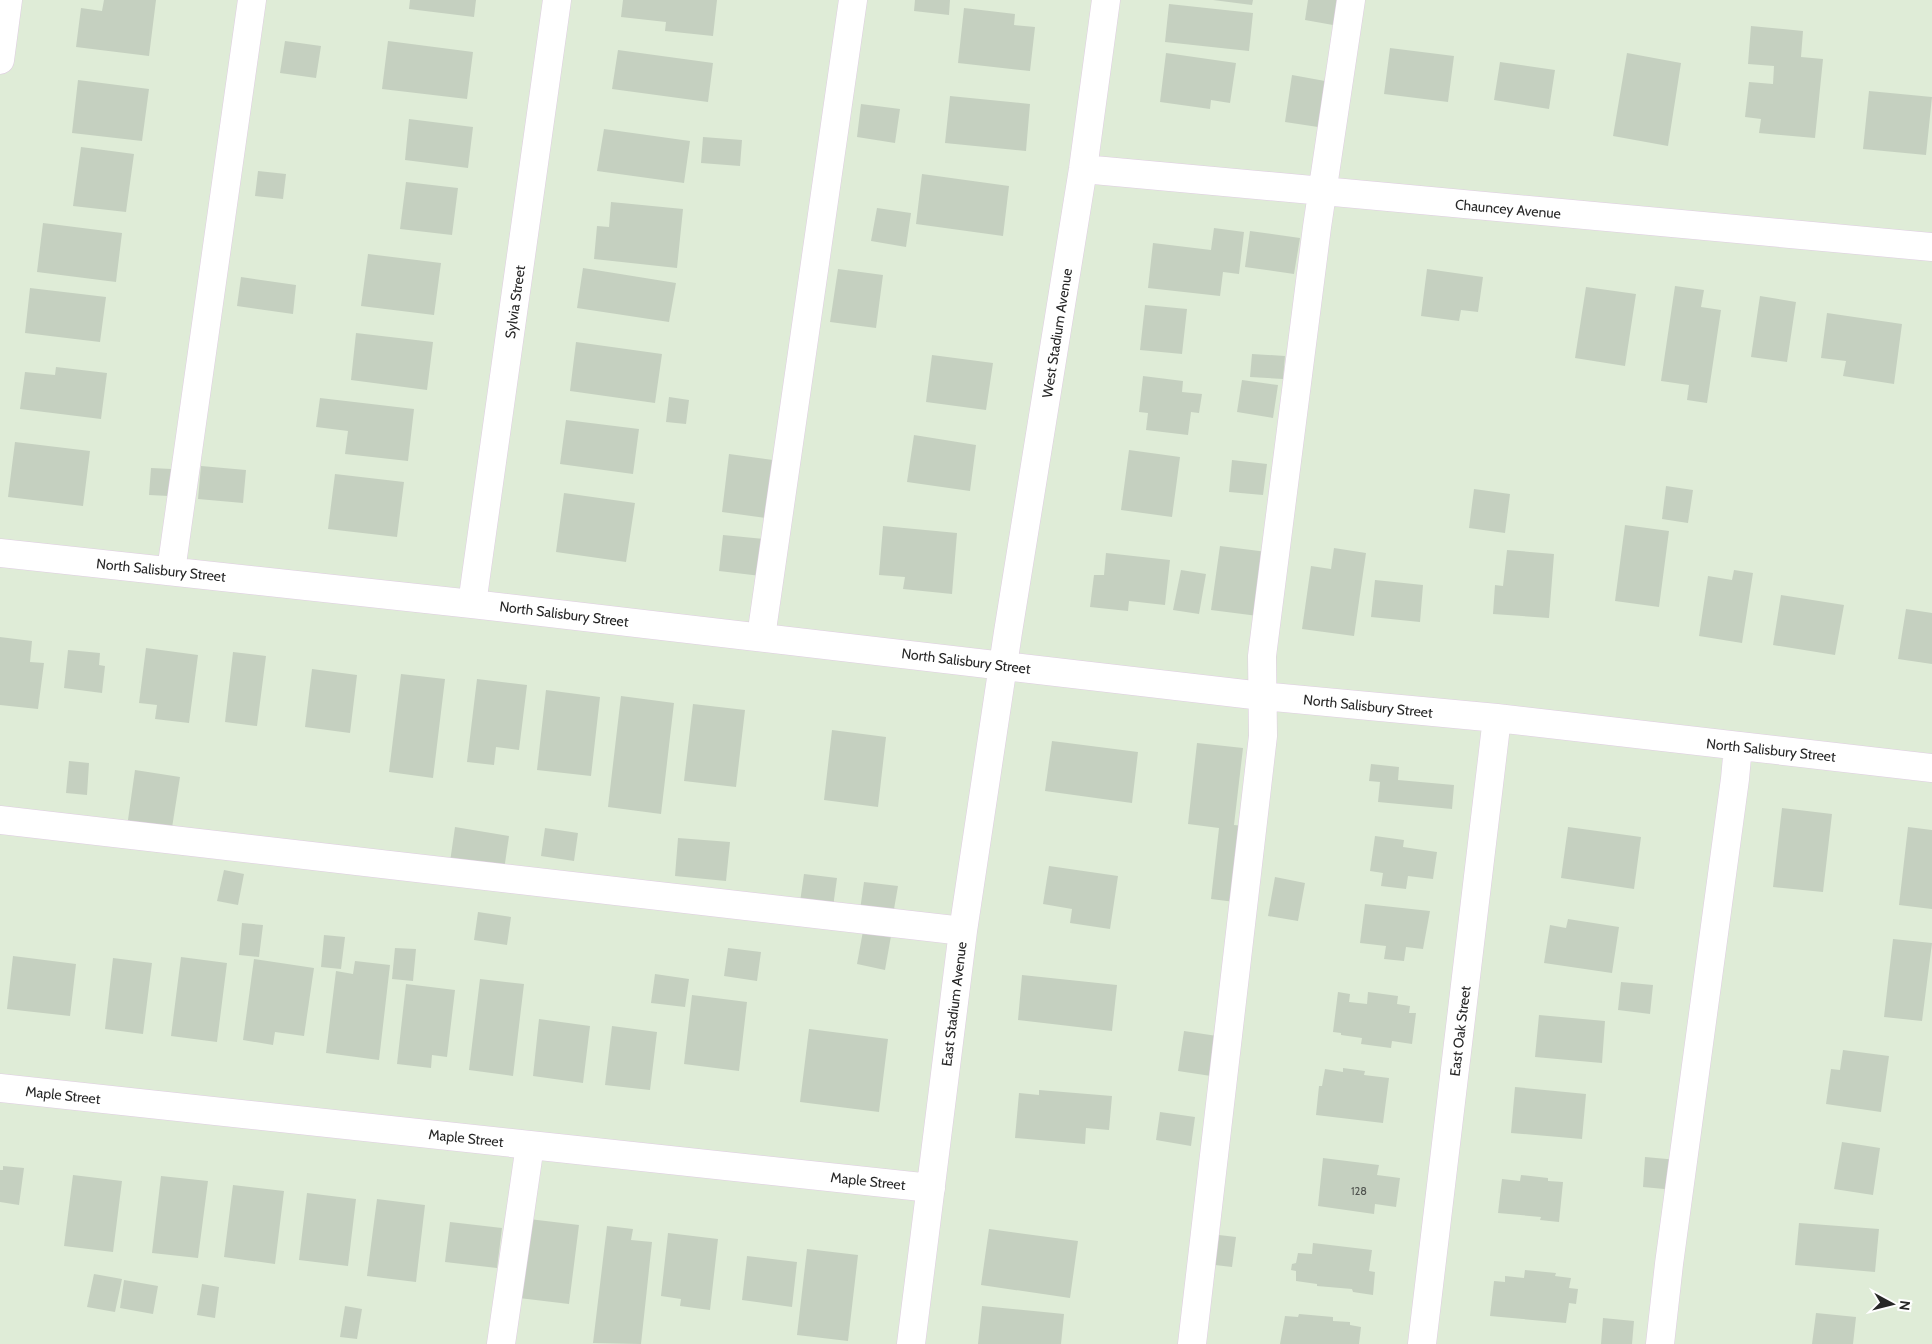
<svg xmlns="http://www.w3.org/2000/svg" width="1932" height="1344" viewBox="0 0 1932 1344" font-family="Cabin,sans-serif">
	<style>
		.building { fill: #c5d0c0 }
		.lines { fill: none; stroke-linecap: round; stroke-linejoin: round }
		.minor-casing { stroke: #dfcde2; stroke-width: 29 }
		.minor { stroke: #fff; stroke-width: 28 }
		.labels { text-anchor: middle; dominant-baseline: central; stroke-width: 5; stroke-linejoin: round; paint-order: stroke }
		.number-label { font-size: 11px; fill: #4e514d }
		.street-label { font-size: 14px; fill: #272727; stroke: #fff }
	</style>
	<rect width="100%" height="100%" fill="#dfecd7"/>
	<path class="building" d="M104,0H156L149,56L76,47L81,8L102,11Z
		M410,0H476L474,17L409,9Z
		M623,0H717L713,36L665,31L666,22L621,17Z
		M915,0H950L949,15L914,11Z
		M1213,0H1253L1252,5Z
		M1308,0H1338L1333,25L1305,20Z
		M1169,4L1253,13L1249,51L1165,42Z
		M964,8L1015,14L1014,25L1035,27L1030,71L958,63Z
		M1751,26L1803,31L1801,57L1823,59L1815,138L1759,133L1761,119L1745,117L1749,82L1773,84L1774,66L1748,64Z
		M285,41L321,46L316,78L280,73Z
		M388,41L473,52L467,99L382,89Z
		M1390,48L1454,56L1448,102L1384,94Z
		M618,50L713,63L708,102L612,89Z
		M1166,53L1236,63L1230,103L1211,100L1210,109L1160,102Z
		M1627,53L1681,63L1668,146L1613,136Z
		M1500,62L1555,70L1549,109L1494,100Z
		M1292,75L1325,81L1318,127L1285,122Z
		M78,80L149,89L142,141L72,133Z
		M1869,91L1932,97L1926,155L1863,149Z
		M950,96L1030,104L1026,151L945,143Z
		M861,104L900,109L895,143L857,137Z
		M409,119L473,127L468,168L405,160Z
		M604,129L690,141L684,183L597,171Z
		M703,137L742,140L740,166L701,163Z
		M81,147L134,154L126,212L73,206Z
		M258,171L286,174L283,199L255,196Z
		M922,174L1009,186L1003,236L916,224Z
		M406,182L458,188L452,235L400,229Z
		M611,202L683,209L677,268L594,259L597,226L609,227Z
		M877,208L911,213L906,247L871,241Z
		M43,223L122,233L116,282L37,272Z
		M1214,228L1244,232L1239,274L1223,272L1220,296L1148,288L1153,243L1211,250Z
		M1250,231L1300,238L1294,274L1245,267Z
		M368,254L441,263L434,315L361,306Z
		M583,268L676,283L669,322L577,308Z
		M838,269L883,275L876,328L830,322Z
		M1427,269L1483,277L1478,312L1461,310L1459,321L1421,316Z
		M241,277L296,285L293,314L237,306Z
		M1675,286L1704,290L1701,307L1721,310L1707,403L1687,400L1689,385L1661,381Z
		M1586,287L1636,294L1625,366L1575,358Z
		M30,288L106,297L100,342L25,333Z
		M1760,296L1796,302L1787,362L1751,357Z
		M1145,305L1187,309L1182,354L1140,350Z
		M1827,313L1902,324L1894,384L1843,376L1846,361L1821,358Z
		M356,333L433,342L427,390L351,380Z
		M576,342L662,354L655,403L570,391Z
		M1252,354L1285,356L1283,379L1250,377Z
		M932,355L993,363L986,410L926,402Z
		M56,367L107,373L101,419L20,409L25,372L55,375Z
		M1143,376L1183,381L1182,392L1202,394L1199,413L1191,412L1188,435L1146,430L1148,413L1139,412Z
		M1242,380L1278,385L1273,418L1237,412Z
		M669,397L689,400L686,424L666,422Z
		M320,398L414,409L408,461L345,454L348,431L316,427Z
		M566,420L639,429L633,474L560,464Z
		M914,435L976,445L970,491L907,482Z
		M15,442L90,451L83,506L8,497Z
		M1129,450L1180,457L1172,517L1121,510Z
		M729,454L773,460L766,518L722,512Z
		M1232,460L1267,464L1263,495L1229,492Z
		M201,466L246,470L243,503L198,499Z
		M151,468L172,469L169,496L149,495Z
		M335,474L404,482L397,537L328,529Z
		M1666,486L1693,490L1688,523L1662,519Z
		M1474,489L1510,494L1505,533L1469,528Z
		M564,493L635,503L626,562L556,552Z
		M1625,525L1669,531L1659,607L1615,601Z
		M883,526L957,533L952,594L903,589L905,577L879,575Z
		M723,535L765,539L761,576L719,571Z
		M1220,546L1267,552L1258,616L1211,610Z
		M1334,548L1366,553L1354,636L1302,629L1311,566L1331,569Z
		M1507,550L1554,554L1549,618L1493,614L1495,585L1503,586Z
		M1106,553L1170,560L1165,605L1129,601L1128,611L1090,607L1094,575H1104Z
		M1181,570L1206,574L1199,614L1173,610Z
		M1734,570L1753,573L1742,643L1699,636L1708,576L1732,580Z
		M1375,580L1423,585L1420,622L1371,617Z
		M1781,595L1844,605L1835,655L1773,645Z
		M1906,609L1932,613V664L1898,659Z
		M0,637L32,641L30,662L44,663L38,709L0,705Z
		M146,648L198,655L189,723L155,719L157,705L139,703Z
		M68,650L100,653L99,665L105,666L102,693L64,688Z
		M233,652L266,656L257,726L225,722Z
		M312,669L357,675L350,733L305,727Z
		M401,674L445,679L433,778L389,772Z
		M477,679L527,685L519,750L496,747L494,765L467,762Z
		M546,690L600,697L591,776L537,770Z
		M621,696L674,703L661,814L608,807Z
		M693,704L745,710L736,787L684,781Z
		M832,730L886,737L878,807L824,800Z
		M1052,741L1138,752L1132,803L1045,791Z
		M1197,743L1243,748L1234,825L1244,826L1235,902L1211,899L1219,828L1188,824Z
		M69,761L89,763L87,795L66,793Z
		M1371,764L1399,767L1398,780L1454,785L1452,809L1378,802L1380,782L1369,781Z
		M135,770L180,777L171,834L127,827Z
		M1782,808L1832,814L1823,892L1773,887Z
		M455,827L509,836L504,870L450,862Z
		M1568,827L1641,837L1634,889L1561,878Z
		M1908,827L1932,830V909L1899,905Z
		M545,828L578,833L574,861L541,856Z
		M1375,836L1404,840L1403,847L1437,852L1433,879L1408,876L1406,889L1381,886L1383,873L1370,871Z
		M678,838L730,842L726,881L675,876Z
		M1049,866L1118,876L1110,929L1070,923L1072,909L1043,904Z
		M224,870L244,874L238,905L217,901Z
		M804,874L837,878L833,907L800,902Z
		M1275,877L1305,883L1298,921L1268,916Z
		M864,882L898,886L893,915L860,910Z
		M1365,904L1430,911L1423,949L1406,947L1404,961L1384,959L1386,946L1360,943Z
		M478,912L511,917L507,945L474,940Z
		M1568,919L1619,927L1612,973L1544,963L1550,925L1566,928Z
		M242,923L263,925L259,957L239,955Z
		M863,931L891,936L885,970L857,964Z
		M324,935L345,937L341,969L321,967Z
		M1893,939L1932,943L1922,1021L1884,1017Z
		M395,948L416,949L413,981L392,979Z
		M728,948L761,952L757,981L724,976Z
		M13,956L76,964L70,1016L7,1009Z
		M181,957L227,963L217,1042L171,1036Z
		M113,958L152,963L143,1034L105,1029Z
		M254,959L314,968L304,1036L275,1032L273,1045L243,1040Z
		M355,961L390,965L379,1060L326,1053L336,971L353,974Z
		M655,974L689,979L685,1007L651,1003Z
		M1022,975L1117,985L1112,1031L1018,1020Z
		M480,979L524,984L513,1076L469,1070Z
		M1621,982L1653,985L1650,1014L1618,1010Z
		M406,984L455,990L447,1057L432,1055L431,1068L397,1064Z
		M1338,992L1350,994L1349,1002L1367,1004L1368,992L1398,996L1397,1004L1410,1006L1409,1013H1416L1412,1044L1392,1041L1391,1048L1361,1044L1362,1038L1341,1035V1033L1333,1032Z
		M692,995L747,1002L739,1071L684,1064Z
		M1539,1015L1605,1021L1602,1063L1535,1057Z
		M539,1019L590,1026L583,1083L533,1076Z
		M612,1026L657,1032L650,1090L605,1085Z
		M809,1029L888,1039L879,1112L800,1102Z
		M1184,1031L1217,1036L1211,1076L1178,1071Z
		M1843,1050L1889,1056L1881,1112L1826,1104L1831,1069L1840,1070Z
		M1343,1068L1365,1071L1364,1075L1389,1078L1383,1123L1316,1115L1319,1086H1322L1325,1069L1343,1072Z
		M1515,1087L1586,1094L1582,1139L1511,1133Z
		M1039,1090L1112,1096L1109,1130L1086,1128L1085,1144L1015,1138L1019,1093L1039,1095Z
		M1160,1112L1195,1117L1191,1146L1156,1140Z
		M1842,1142L1880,1148L1873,1195L1834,1189Z
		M1645,1157L1678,1160L1675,1190L1643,1187Z
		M1323,1158L1379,1165L1377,1175L1400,1178L1396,1207L1375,1204L1374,1214L1318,1206Z
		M3,1166L24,1168L19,1205L0,1202V1170H3Z
		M73,1175L122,1181L113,1252L64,1246Z
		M1521,1175L1548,1178V1181L1563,1182L1559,1222L1540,1220L1541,1217L1498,1213L1502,1179L1520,1181Z
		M161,1176L208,1181L198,1258L152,1253Z
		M233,1185L284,1191L275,1264L224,1257Z
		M307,1193L356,1199L348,1266L299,1260Z
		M377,1199L425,1205L416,1282L367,1276Z
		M529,1219L579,1225L569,1304L519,1298Z
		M450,1222L502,1228L497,1268L445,1262Z
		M1799,1223L1879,1229L1875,1272L1795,1265Z
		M607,1226L633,1229L631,1240L652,1242L641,1344L593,1343Z
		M989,1229L1078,1241L1070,1298L981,1285Z
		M668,1233L718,1239L710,1310L680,1306L681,1299L661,1296Z
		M1219,1235L1236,1237L1232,1267L1215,1265Z
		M1313,1243L1372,1250L1369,1271L1375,1272L1373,1295L1353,1292L1352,1289L1317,1286V1284L1296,1281V1271L1291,1270L1292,1264L1296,1263L1298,1253L1312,1254Z
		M807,1249L858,1255L848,1341L797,1335Z
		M747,1256L797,1262L792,1307L742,1300Z
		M1525,1270L1556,1273L1555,1276L1571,1278L1569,1288L1578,1289L1576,1304L1569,1303L1566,1323L1490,1316L1494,1281L1505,1282V1276L1524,1278Z
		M94,1274L122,1279L115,1312L87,1307Z
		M124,1280L158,1286L153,1314L120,1308Z
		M202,1284L219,1287L215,1318L197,1315Z
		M345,1306L362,1309L357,1339L340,1337Z
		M982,1306L1064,1314L1061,1344H978Z
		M1816,1313L1856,1317L1853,1344H1812Z
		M1299,1314L1333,1317V1321L1350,1322V1325L1361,1327L1359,1344H1280L1285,1316L1298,1317Z
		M1603,1318L1634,1321L1632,1344H1601Z"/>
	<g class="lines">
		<defs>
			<path id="minor" d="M0,60L8,0
				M1083,169L1932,247
				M0,553L472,604L1262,696L1497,718L1932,768
				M171,571L252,0
				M472,604L557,0
				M761,637L853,0
				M0,820L963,931
				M0,1088L931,1188
				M501,1344L530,1145
				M911,1344L963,931L1008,632L1083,169L1106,0
				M1192,1344L1263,736L1262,656L1317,227L1351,0
				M1422,1344L1497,718
				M1660,1344L1669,1264L1735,779L1738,746"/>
		</defs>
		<use href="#minor" class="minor-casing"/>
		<use href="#minor" class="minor"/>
	</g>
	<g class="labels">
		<g class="number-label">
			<text x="1359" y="1191">128</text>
		</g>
		<g class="street-label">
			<text transform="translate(1508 209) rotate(5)">Chauncey Avenue</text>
			<text transform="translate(515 302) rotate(-82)">Sylvia Street</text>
			<text transform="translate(1057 333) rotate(-81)">West Stadium Avenue</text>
			<text transform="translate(161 570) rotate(6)">North Salisbury Street</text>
			<text transform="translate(564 614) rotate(7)">North Salisbury Street</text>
			<text transform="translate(966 661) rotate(7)">North Salisbury Street</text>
			<text transform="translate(1368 706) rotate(6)">North Salisbury Street</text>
			<text transform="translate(1771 750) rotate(6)">North Salisbury Street</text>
			<text transform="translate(954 1004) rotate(-83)">East Stadium Avenue</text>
			<text transform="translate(1460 1031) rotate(-83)">East Oak Street</text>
			<text transform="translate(63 1095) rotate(6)">Maple Street</text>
			<text transform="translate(466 1138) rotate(6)">Maple Street</text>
			<text transform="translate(868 1181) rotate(6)">Maple Street</text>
		</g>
	</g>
	<g transform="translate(1892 1304) rotate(97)" stroke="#ffffff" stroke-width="4" paint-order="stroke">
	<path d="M0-4L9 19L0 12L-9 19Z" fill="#272727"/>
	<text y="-8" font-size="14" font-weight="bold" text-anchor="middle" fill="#272727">N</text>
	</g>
</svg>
